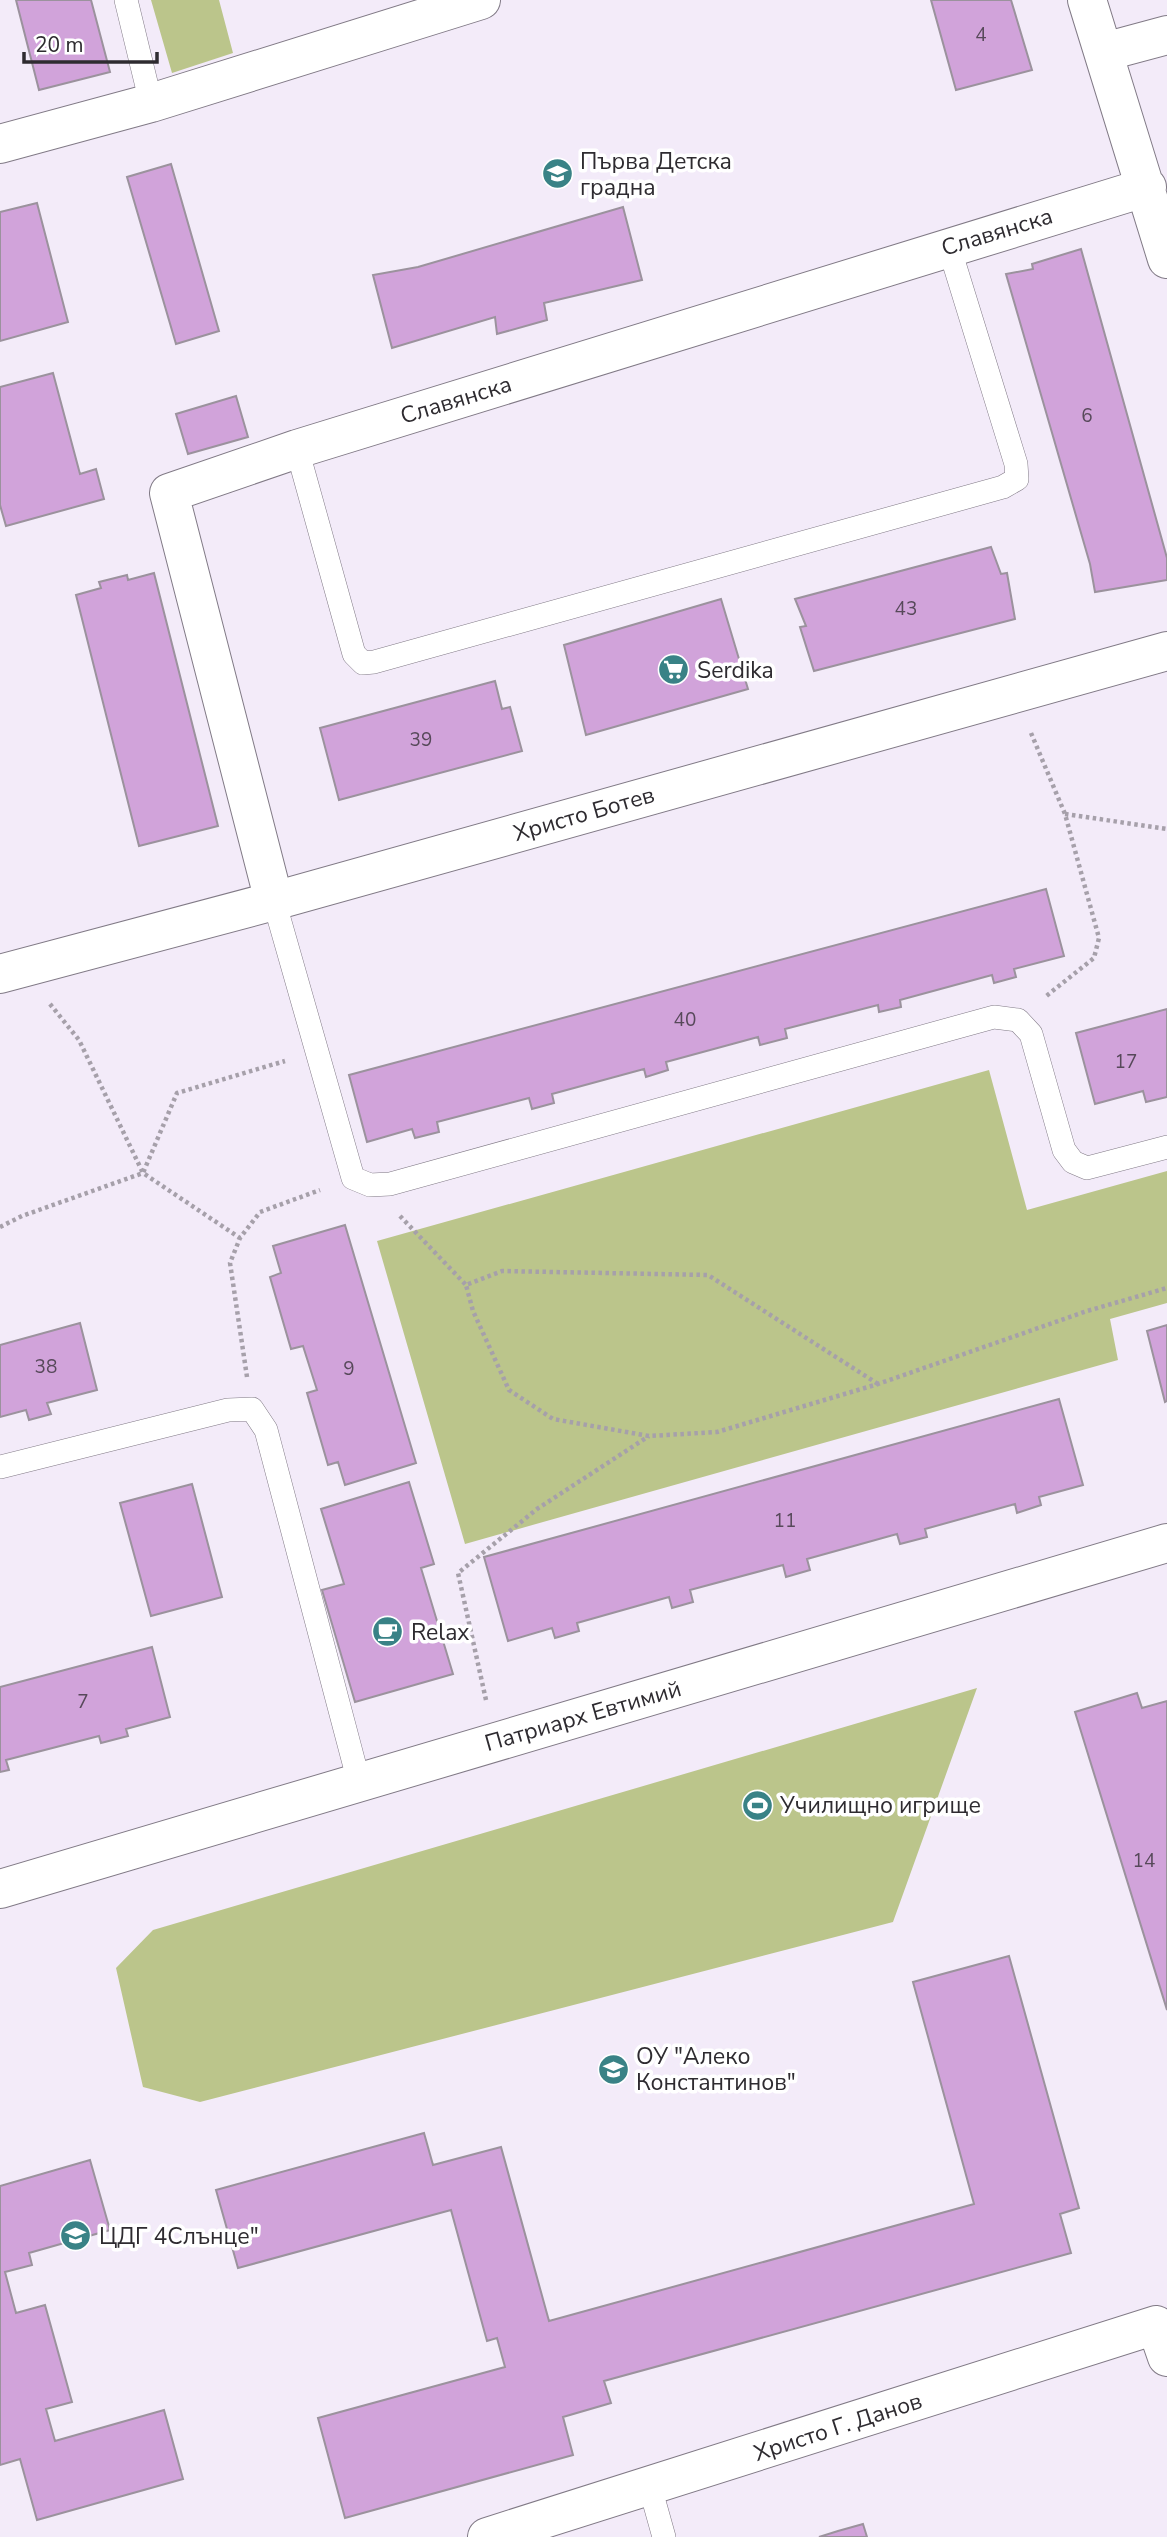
<svg xmlns="http://www.w3.org/2000/svg" width="1167" height="2537" viewBox="0 0 1167 2537" font-family="'Nunito Sans',sans-serif">
	<style>
		.green { fill: #bbc58b }
		.building { fill: #d1a3da; stroke: #9b929d; stroke-width: 2 }
		.lines { fill: none; stroke-linecap: round; stroke-linejoin: round }
		.service-casing { stroke: #817a86; stroke-width: 24 }
		.minor-casing { stroke: #817a86; stroke-width: 40 }
		.tertiary-casing { stroke: #817a86; stroke-width: 40 }
		.path { stroke: #a6a0aa; stroke-width: 4.5; stroke-dasharray: 3.5 3.5; stroke-linecap: butt }
		.service { stroke: #fff; stroke-width: 23 }
		.minor { stroke: #fff; stroke-width: 38 }
		.tertiary { stroke: #fff; stroke-width: 38 }
		.labels { text-anchor: middle; dominant-baseline: central; stroke-width: 7; stroke-linejoin: round; paint-order: stroke }
		.number-label { font-size: 19px; fill: #57495a }
		.poi-label { font-size: 23px; fill: #2e2b30; stroke: #fff; text-anchor: start }
		.street-label { font-size: 23px; fill: #2e2b30; stroke: #fff }
	</style>
	<rect width="100%" height="100%" fill="#f3ebf9"/>
	<path class="green" d="M151,0H219L233,53L172,73Z
		M989,1070L1027,1210L1167,1171V1303L1110,1319L1118,1360L465,1544L377,1241Z
		M977,1688L893,1922L200,2102L143,2087L116,1968L153,1930Z"/>
	<path class="building" d="M16,0H91L110,72L39,90Z
		M931,0H1011L1032,70L956,90Z
		M171,164L219,331L176,344L127,177Z
		M37,203L68,322L0,341V212Z
		M623,207L642,280L544,303L547,320L497,334L495,317L392,348L373,275L418,267Z
		M1081,249L1167,558V580L1095,592L1090,564L1006,274L1033,269L1032,264Z
		M53,373L80,474L96,469L104,499L6,526L0,505V387Z
		M236,396L248,437L188,454L176,414Z
		M991,547L1001,574L1007,573L1015,619L814,671L800,627L806,626L795,599Z
		M154,573L218,826L139,846L76,595L101,588L99,582L127,575L128,580Z
		M721,599L748,689L586,735L564,645Z
		M495,681L502,709L510,707L522,751L339,800L320,728Z
		M1046,889L1064,956L1014,969L1016,977L994,983L992,975L900,1000L901,1007L879,1012L878,1005L785,1029L787,1038L760,1045L758,1037L666,1062L668,1070L646,1077L644,1069L552,1094L554,1103L532,1109L529,1098L437,1122L439,1132L415,1138L412,1129L367,1142L349,1075Z
		M1167,1009V1097L1146,1102L1143,1091L1095,1104L1076,1033Z
		M345,1225L416,1463L345,1485L338,1462L328,1465L307,1393L317,1390L303,1346L291,1349L270,1277L281,1273L273,1246Z
		M80,1323L97,1390L47,1403L51,1414L29,1420L26,1410L0,1417V1345Z
		M1167,1325V1401L1165,1402L1147,1331Z
		M1059,1399L1083,1485L1039,1497L1041,1505L1017,1513L1015,1504L925,1529L927,1537L900,1544L897,1534L807,1559L810,1570L786,1577L783,1565L690,1590L693,1602L672,1608L669,1597L577,1623L579,1631L555,1638L552,1628L508,1641L484,1557Z
		M409,1482L434,1564L421,1568L453,1674L355,1702L322,1590L344,1584L321,1509Z
		M192,1484L222,1597L151,1616L120,1503Z
		M152,1647L170,1717L126,1729L128,1736L101,1743L99,1736L6,1760L9,1770L0,1772V1687Z
		M1137,1693L1142,1708L1167,1701V2010L1075,1712Z
		M1009,1956L1079,2208L1060,2214L1071,2253L604,2381L611,2403L563,2417L573,2455L345,2518L318,2418L505,2367L497,2338L487,2341L451,2210L238,2268L216,2190L424,2133L433,2165L501,2147L549,2321L974,2204L913,1982Z
		M90,2160L110,2230L29,2253L32,2265L5,2272L16,2313L45,2305L72,2402L46,2409L55,2441L164,2410L183,2479L37,2520L20,2459L0,2465V2186Z
		M863,2524L867,2537H819L838,2531Z"/>
	<g class="lines">
		<defs>
			<path id="service" d="M126,0L151,103
				M297,449L354,654L363,663L374,662L1003,487L1017,479L1016,464L949,247
				M274,901L353,1178L370,1185L390,1184L994,1017L1018,1020L1031,1034L1064,1150L1073,1162L1087,1168L1167,1147
				M0,1467L228,1410L252,1409L266,1430L359,1782
				M650,2487L664,2537"/>
			<path id="minor" d="M1087,0L1167,259
				M1104,52L1167,35
				M0,144L151,103L481,0
				M274,901L169,493L297,449L1147,187
				M0,1889L1167,1543
				M487,2537L1156,2325L1167,2357"/>
			<path id="tertiary" d="M0,974L274,901L1167,651"/>
		</defs>
		<use href="#service" class="service-casing"/>
		<use href="#minor" class="minor-casing"/>
		<use href="#tertiary" class="tertiary-casing"/>
		<path class="path" d="M1031,733L1065,814L1099,938L1094,958L1045,997
			M1065,814L1167,829
			M50,1004L79,1040L143,1173L240,1238
			M400,1216L466,1285
			M0,1227L22,1216L143,1173L177,1093L285,1061
			M247,1377L230,1263L240,1238L260,1212L320,1190
			M878,1384L708,1275L502,1271L466,1285L473,1311L509,1390L553,1419L649,1436L717,1432L878,1384L1087,1311L1167,1288
			M486,1700L458,1573L537,1509L649,1436"/>
		<use href="#service" class="service"/>
		<use href="#minor" class="minor"/>
		<use href="#tertiary" class="tertiary"/>
	</g>
	<defs>
		<symbol id="school-disc" viewBox="-11 -11 22 22"><circle r="9.5" fill="#398286" stroke="#fff"/><path d="M0-5L7-2L0 1L-7-2ZM-4 1L0 2.5L4 1V4Q0 6-4 4Z" fill="#fff"/></symbol>
		<symbol id="supermarket-disc" viewBox="-11 -11 22 22"><circle r="9.5" fill="#398286" stroke="#fff"/><path d="M-6-5.5h2.5l.6 2H6L4.5 2H-2.5L-4.4-4H-6ZM-1.5 3.2a1.3 1.3 0 1 0 .1 0ZM3 3.2a1.3 1.3 0 1 0 .1 0Z" fill="#fff"/></symbol>
		<symbol id="cafe-disc" viewBox="-11 -11 22 22"><circle r="9.5" fill="#398286" stroke="#fff"/><path d="M-5.5-4.5H6V0H3Q3 3.5 0 3.5H-2.5Q-5.5 3.5-5.5 0ZM3-3.2v2h1.7v-2ZM-6 4.5H4V6H-6Z" fill="#fff"/></symbol>
		<symbol id="stadium-disc" viewBox="-11 -11 22 22"><circle r="9.5" fill="#398286" stroke="#fff"/><path d="M0-5a6.5 5 0 1 0 0 10a6.5 5 0 1 0 0-10ZM-3.5-1.8h7v3.6h-7Z" fill="#fff"/></symbol>
	</defs>
	<g fill-rule="evenodd">
		<use href="#school-disc" x="540" y="156" width="35" height="35"/>
		<use href="#supermarket-disc" x="656" y="652" width="35" height="35"/>
		<use href="#cafe-disc" x="370" y="1614" width="35" height="35"/>
		<use href="#stadium-disc" x="740" y="1788" width="35" height="35"/>
		<use href="#school-disc" x="596" y="2052" width="35" height="35"/>
		<use href="#school-disc" x="58" y="2218" width="35" height="35"/>
	</g>
	<g class="labels">
		<g class="number-label">
			<text x="981" y="35">4</text>
			<text x="1087" y="416">6</text>
			<text x="906" y="609">43</text>
			<text x="421" y="740">39</text>
			<text x="685" y="1020">40</text>
			<text x="1126" y="1062">17</text>
			<text x="46" y="1367">38</text>
			<text x="349" y="1369">9</text>
			<text x="785" y="1521">11</text>
			<text x="83" y="1702">7</text>
			<text x="1144" y="1861">14</text>
		</g>
		<g class="poi-label">
			<text x="580" y="161">Първа Детска<tspan x="580" dy="26">градна</tspan></text>
			<text x="697" y="670">Serdika</text>
			<text x="411" y="1632">Relax</text>
			<text x="780" y="1805">Училищно игрище</text>
			<text x="636" y="2056">ОУ "Алеко<tspan x="636" dy="26">Константинов"</tspan></text>
			<text x="99" y="2236">ЦДГ 4Слънце"</text>
		</g>
		<g class="street-label">
			<text transform="translate(997 232) rotate(-17)">Славянска</text>
			<text transform="translate(456 400) rotate(-17)">Славянска</text>
			<text transform="translate(584 814) rotate(-16)">Христо Ботев</text>
			<text transform="translate(583 1716) rotate(-16)">Патриарх Евтимий</text>
			<text transform="translate(838 2427) rotate(-18)">Христо Г. Данов</text>
		</g>
	</g>
	<path d="M24 52v10h133v-10" fill="none" stroke="#2e2b30" stroke-width="3.5"/>
	<text x="35" y="52" font-size="21" fill="#2e2b30" stroke="#ffffff" stroke-width="5" paint-order="stroke">20 m</text>
</svg>
